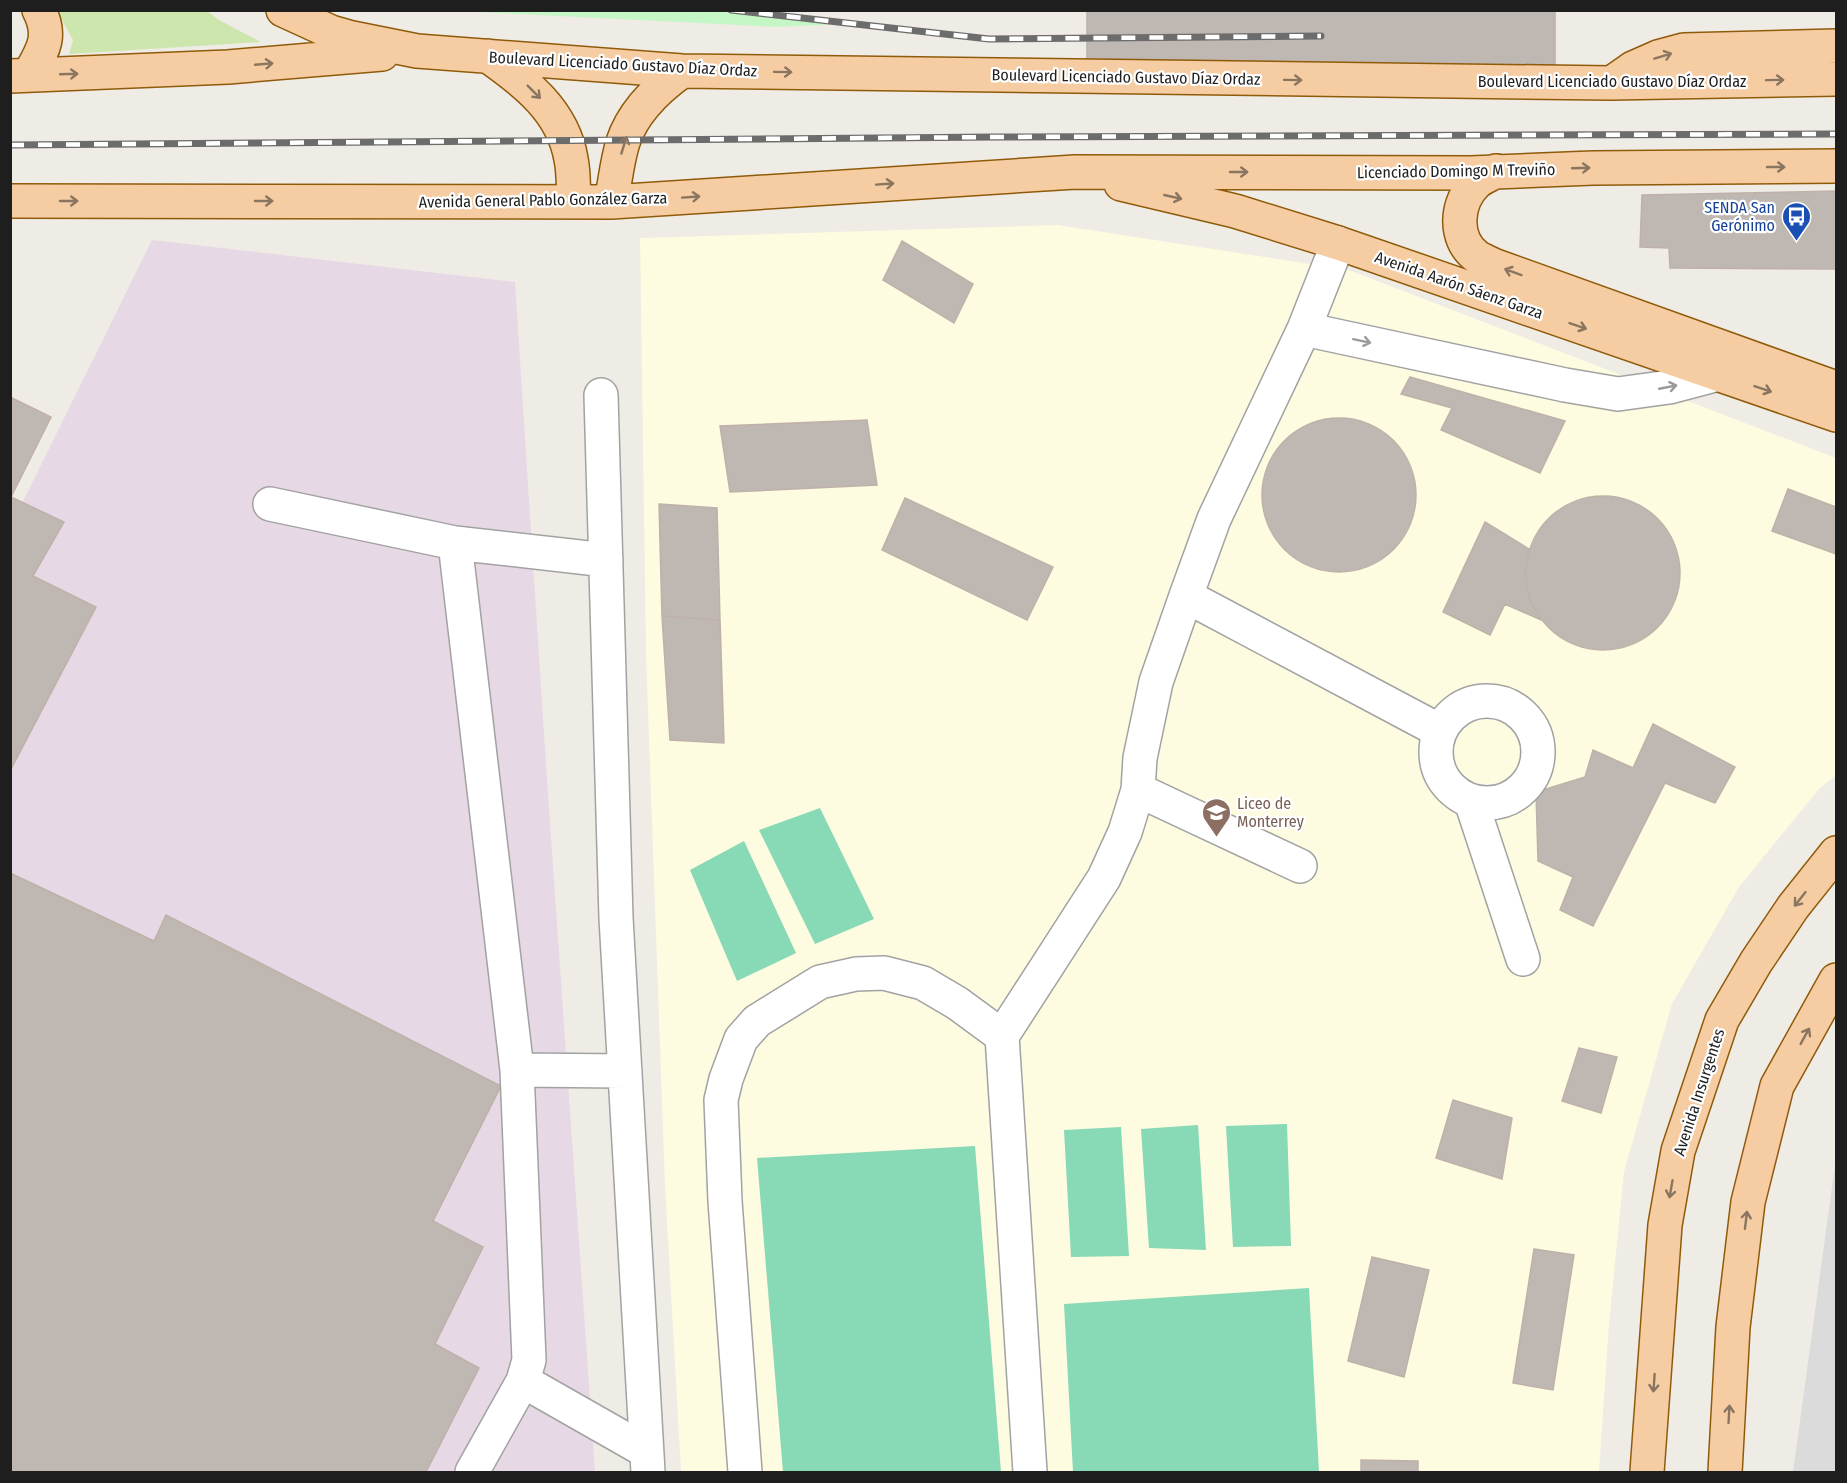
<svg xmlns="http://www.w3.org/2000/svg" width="1847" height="1483" viewBox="0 0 1847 1483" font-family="'Fira Sans Condensed',sans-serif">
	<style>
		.residential { fill: #dcdbdc }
		.industrial { fill: #e7d8e5 }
		.education { fill: #fdfbe0 }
		.grass { fill: #cde6ae }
		.park { fill: #c5f6c6 }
		.pitch { fill: #88d9b5 }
		.building { fill: #bfb7b2; stroke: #bfb1a8; stroke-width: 1.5 }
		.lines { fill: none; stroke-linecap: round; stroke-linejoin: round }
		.minor-casing { stroke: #a2a2a2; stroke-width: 36 }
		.major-casing { stroke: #8f5b0a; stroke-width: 36 }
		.minor { stroke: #fff; stroke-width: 33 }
		.major { stroke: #f6cda3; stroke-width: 33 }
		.rail-casing { stroke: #6c6c6c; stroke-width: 7 }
		.rail { stroke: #fff; stroke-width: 4.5; stroke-dasharray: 14; stroke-linecap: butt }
		.oneway { stroke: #8a7660 }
		.oneway2 { stroke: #9a9a9a }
		.labels { text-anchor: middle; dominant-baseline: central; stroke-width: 4.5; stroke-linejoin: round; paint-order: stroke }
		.street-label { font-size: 16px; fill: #1e1e1e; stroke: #fff }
		.transit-label { font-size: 16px; fill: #164399; stroke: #fff; text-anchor: end }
		.education-label { font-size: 16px; fill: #785e54; stroke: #fff; text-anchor: start }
	</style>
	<rect width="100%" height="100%" fill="#efebe5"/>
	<path class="residential" d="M1836,1158V1472H1793Z"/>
	<path class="industrial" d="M152,240L515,282L546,765L595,1472H11L10,528Z"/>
	<path class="education" d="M1058,225L1349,270L1836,458V775L1819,789L1739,887L1672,1004L1624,1172L1609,1325L1599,1472H681L665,1187L646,655L640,238Z"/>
	<path class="grass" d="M52,11H207L219,20L261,42L69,54L73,40L58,13Z"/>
	<path class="park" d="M771,10L839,24L779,27L459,11Z"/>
	<path class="pitch" d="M820,808L874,919L815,944L759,830Z
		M744,841L796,953L737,981L690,870Z
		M1287,1124L1291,1246L1233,1247L1226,1126Z
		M1198,1125L1206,1250L1149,1248L1141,1129Z
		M1121,1127L1129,1256L1071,1257L1064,1130Z
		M975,1146L1001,1472H783L757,1158Z
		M1309,1288L1319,1472H1073L1064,1304Z"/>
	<path class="building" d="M1087,10H1555V70L1087,68Z
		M1836,191V269L1670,268L1669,248L1640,247L1642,195Z
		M902,241L973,284L954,323L883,280Z
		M1410,377L1565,421L1540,473L1441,430L1452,408L1401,394Z
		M10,397L51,417L11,497H10Z
		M1262 495a77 77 0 1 1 154 0a77 77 0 1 1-154 0Z
		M867,420L877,485L730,492L720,426Z
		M1788,489L1836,507V554L1772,531Z
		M1526 573a77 77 0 1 1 154 0a77 77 0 1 1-154 0Z
		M11,497L64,522L33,576L96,607L10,771Z
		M905,498L1053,567L1027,620L882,550Z
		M659,504L717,508L720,620L662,616Z
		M1485,522L1529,549L1525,573L1529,598L1541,620L1505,604L1490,635L1443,612Z
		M662,616L720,620L724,743L670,740Z
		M1653,724L1735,767L1715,803L1665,783L1593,926L1560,910L1573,877L1538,861L1536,792L1585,777L1593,750L1633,768Z
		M10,873L154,941L166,915L501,1086L433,1221L483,1247L435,1344L479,1368L426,1472H10Z
		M1579,1048L1617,1057L1601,1113L1562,1101Z
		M1453,1100L1512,1118L1502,1179L1436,1158Z
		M1534,1249L1574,1255L1553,1390L1513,1383Z
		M1372,1257L1429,1270L1404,1377L1348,1361Z
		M1361,1460L1418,1461V1472H1361Z"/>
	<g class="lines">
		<defs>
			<path id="minor" d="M1338,243L1304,329L1214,519L1186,596L1440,731
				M1304,329L1565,385L1618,394L1669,387L1718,374
				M601,395L616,918L648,1472
				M270,504L455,543
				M1436 752a51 51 0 1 1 102 0a51 51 0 1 1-102 0Z
				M1138,790L1300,866
				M1471,801L1523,959
				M517,1070L455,543L606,560
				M523,1381L646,1451
				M472,1472L523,1381L529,1360L517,1070L625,1071
				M745,1472L725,1201L721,1100L726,1079L741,1039L757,1021L820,982L856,974L884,973L923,983L957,1003L1002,1036
				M1030,1472L1002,1036L1104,878L1125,832L1138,790L1140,758L1156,682L1186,596"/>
			<path id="major" d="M283,10L331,32L352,38L417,51L682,71L1611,83L1836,79
				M488,56C525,82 563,111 571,159C574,173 573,188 574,201
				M29,75C42,52 53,37 39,10
				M10,76L228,67L382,54
				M1613,82L1633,68L1658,57L1684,50L1836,46
				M1496,171C1490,175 1481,178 1476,183C1456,202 1453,238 1476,256C1481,260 1488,262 1493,265L1836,388
				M1121,184L1235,211L1338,243L1836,415
				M10,201L611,202L1075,172L1471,173L1593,168L1836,166
				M611,202C615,183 617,161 623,142C633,112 658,88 682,71
				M1647,1472L1665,1225L1678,1151L1722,1020L1756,962L1793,907L1836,853
				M1725,1472L1733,1327L1748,1202L1777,1086L1836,980"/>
		</defs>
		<use href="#minor" class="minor-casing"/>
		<use href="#major" class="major-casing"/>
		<use href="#minor" class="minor"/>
		<use href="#major" class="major"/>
		<defs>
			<path id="rail" d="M731,10L989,39L1321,36
				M10,145L996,137L1836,134"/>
		</defs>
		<use href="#rail" class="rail-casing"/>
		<use href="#rail" class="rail"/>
	</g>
	<defs><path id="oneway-shaft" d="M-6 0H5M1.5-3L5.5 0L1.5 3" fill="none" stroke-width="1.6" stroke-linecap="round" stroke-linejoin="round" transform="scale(1.5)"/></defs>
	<g class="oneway">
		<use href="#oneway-shaft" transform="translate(1663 56) rotate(-17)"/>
		<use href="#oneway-shaft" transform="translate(264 64) rotate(-5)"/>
		<use href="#oneway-shaft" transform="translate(783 72) rotate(1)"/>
		<use href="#oneway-shaft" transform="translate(69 74) rotate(-2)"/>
		<use href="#oneway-shaft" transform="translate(1293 80) rotate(1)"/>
		<use href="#oneway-shaft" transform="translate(1775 80) rotate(-1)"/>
		<use href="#oneway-shaft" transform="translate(534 92) rotate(45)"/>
		<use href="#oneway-shaft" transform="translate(624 145) rotate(-73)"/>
		<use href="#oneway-shaft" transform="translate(1776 167)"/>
		<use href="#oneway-shaft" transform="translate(1581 168) rotate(-2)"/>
		<use href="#oneway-shaft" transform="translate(1239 172)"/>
		<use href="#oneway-shaft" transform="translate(885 184) rotate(-4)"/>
		<use href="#oneway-shaft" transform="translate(691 197) rotate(-4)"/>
		<use href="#oneway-shaft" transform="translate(1173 197) rotate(13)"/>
		<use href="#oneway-shaft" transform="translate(69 201)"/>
		<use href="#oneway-shaft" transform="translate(264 201)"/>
		<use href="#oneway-shaft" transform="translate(1513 272) rotate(-160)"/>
		<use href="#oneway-shaft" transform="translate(1578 326) rotate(19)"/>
		<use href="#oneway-shaft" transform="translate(1763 389) rotate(19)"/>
		<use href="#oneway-shaft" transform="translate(1800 899) rotate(128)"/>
		<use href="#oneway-shaft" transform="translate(1805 1036) rotate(-61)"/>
		<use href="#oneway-shaft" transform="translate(1671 1189) rotate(100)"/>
		<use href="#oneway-shaft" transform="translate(1746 1220) rotate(-83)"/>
		<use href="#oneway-shaft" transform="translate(1654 1383) rotate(94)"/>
		<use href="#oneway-shaft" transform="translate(1729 1414) rotate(-87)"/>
	</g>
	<g class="oneway2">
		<use href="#oneway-shaft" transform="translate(1362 341) rotate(12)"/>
		<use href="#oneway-shaft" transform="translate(1668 387) rotate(-11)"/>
	</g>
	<defs>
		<symbol id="bus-pin" viewBox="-11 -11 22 30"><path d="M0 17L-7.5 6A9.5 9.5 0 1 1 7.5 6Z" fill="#1a4fb4" stroke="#fff"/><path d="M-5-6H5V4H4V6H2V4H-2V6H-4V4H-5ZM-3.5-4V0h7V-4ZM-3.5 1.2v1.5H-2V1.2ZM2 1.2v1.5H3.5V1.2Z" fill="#fff"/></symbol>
		<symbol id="school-pin" viewBox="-11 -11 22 30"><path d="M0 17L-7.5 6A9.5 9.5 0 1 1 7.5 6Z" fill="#8d6e63" stroke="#fff"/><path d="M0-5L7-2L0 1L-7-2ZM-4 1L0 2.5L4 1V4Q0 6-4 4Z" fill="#fff"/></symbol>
	</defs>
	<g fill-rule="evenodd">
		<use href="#bus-pin" x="1780" y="200" width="33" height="45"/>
		<use href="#school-pin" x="1200" y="796" width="33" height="45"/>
	</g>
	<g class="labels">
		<g class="street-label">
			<text transform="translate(623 64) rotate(3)">Boulevard Licenciado Gustavo Díaz Ordaz</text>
			<text transform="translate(1126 77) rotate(1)">Boulevard Licenciado Gustavo Díaz Ordaz</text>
			<text x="1612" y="81">Boulevard Licenciado Gustavo Díaz Ordaz</text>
			<text transform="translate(1456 171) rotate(-1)">Licenciado Domingo M Treviño</text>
			<text transform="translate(543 200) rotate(-1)">Avenida General Pablo González Garza</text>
			<text transform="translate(1459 285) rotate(19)">Avenida Aarón Sáenz Garza</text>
			<text transform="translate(1699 1092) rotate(-72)">Avenida Insurgentes</text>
		</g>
		<g class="transit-label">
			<text x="1775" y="207">SENDA San<tspan x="1775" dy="18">Gerónimo</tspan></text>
		</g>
		<g class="education-label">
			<text x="1237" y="803">Liceo de<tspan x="1237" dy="18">Monterrey</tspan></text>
		</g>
	</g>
	<rect width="1847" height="1483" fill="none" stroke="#1e1e1e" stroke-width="24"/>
</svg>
